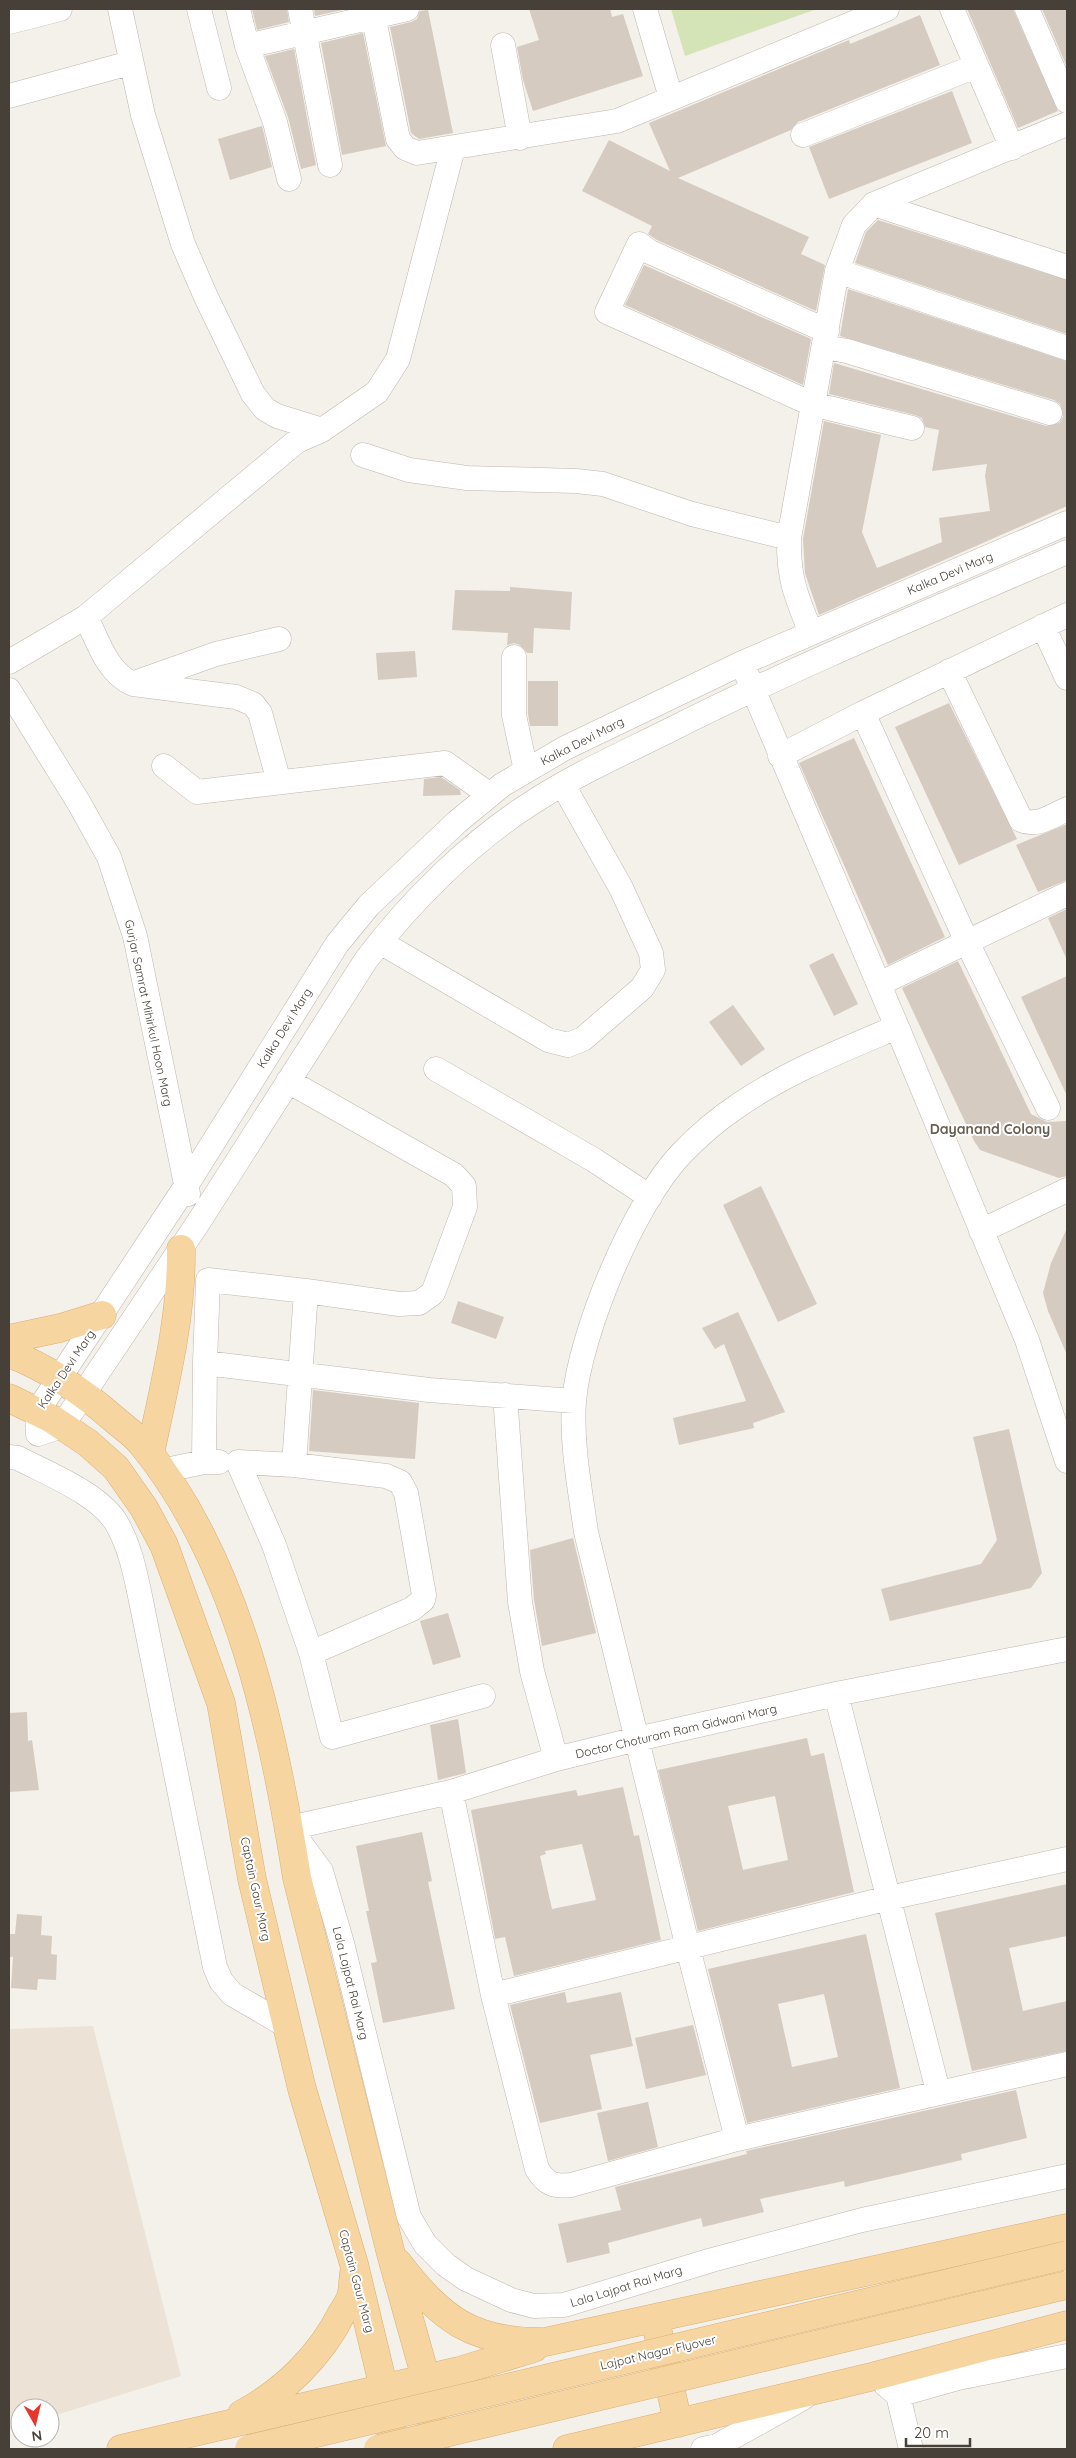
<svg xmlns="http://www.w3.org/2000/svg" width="1076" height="2458" viewBox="0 0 1076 2458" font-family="Quicksand,sans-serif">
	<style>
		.education { fill: #ece3d6 }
		.green { fill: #d4e4b7 }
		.building { fill: #d5cbc1; fill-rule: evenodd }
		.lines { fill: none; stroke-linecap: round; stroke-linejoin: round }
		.minor-casing { stroke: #bfb7ae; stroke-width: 25 }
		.major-casing { stroke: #dab072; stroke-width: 29 }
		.minor { stroke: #fff; stroke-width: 24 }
		.major { stroke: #f6d5a1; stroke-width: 28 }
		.major-bridge-casing { stroke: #dab072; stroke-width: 29; stroke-linecap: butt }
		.major-bridge { stroke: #f6d5a1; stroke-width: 28 }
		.labels { text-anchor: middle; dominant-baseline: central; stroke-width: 4; stroke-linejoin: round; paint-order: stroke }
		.street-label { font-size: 12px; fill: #474039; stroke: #fff }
		.neighbourhood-label { font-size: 14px; font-weight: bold; fill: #695d51; stroke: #fff }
	</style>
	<rect width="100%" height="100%" fill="#f4f0ea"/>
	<path class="education" d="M93,2026L181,2376L50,2417V2408H20V2426L9,2430V2029Z"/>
	<path class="green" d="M671,9H817L685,56Z"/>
	<path class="building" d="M252,9H287L289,22L257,30Z
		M314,9H347L315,16Z
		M529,9H610L612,17L623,14L643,76L533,111L523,80L517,47L539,40Z
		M967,9H1013L1058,111L1018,128Z
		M1042,9H1067V67Z
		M428,10L453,133L419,139L411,133L390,27L411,22L417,19L420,11Z
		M920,15L940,65L798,122L791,130L678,178L809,237L801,254L825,265L816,311L657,240L648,234L652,226L582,191L609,140L670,171L649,123L849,40L850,44Z
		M363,33L386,146L342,155L321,43Z
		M294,49L316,165L301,169L288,117L265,56Z
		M952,91L972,143L829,199L809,147Z
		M262,126L272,167L230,180L218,139Z
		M878,220L1067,280V334L855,263L866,232Z
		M644,265L811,339L803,385L625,305Z
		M848,289L1067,361V506L819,615L805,573L803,539L824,421L881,435L862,532L877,568L942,542L939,518L990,511L985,476L987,464L932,471L939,430L925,427L922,418L915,415L829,394L834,363L1046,426L1059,423L1063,417L1060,404L1054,400L840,336Z
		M510,587L572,592L570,630L534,628L533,653H527L520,645L514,643L507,645L508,633L452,630L455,590L510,591Z
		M415,651L417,677L378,680L376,653Z
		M528,681H558V726H530L528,714Z
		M949,703L1017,839L959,865L895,727Z
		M854,738L945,937L888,965L799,763Z
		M441,777L460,790L461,795L423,796L424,779Z
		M1067,824V880L1038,892L1016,845Z
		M1067,909V960L1048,918Z
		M833,953L858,1004L834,1016L809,965Z
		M958,961L1031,1114L1047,1122L1067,1121V1176L1059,1178L980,1150L974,1141L902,988Z
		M1067,976V1096L1021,997Z
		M733,1005L765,1049L741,1066L709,1022Z
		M761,1186L817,1304L778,1322L723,1205Z
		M1067,1228V1355L1048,1311L1043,1293L1051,1263Z
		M458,1301L504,1317L496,1339L451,1323Z
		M738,1312L785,1412L753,1423L754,1428L679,1445L673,1418L746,1401L724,1344L715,1349L702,1328Z
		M313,1390L419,1403L415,1459L309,1451Z
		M1009,1429L1042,1573L1031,1588L890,1621L881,1589L981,1564L997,1540L973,1437Z
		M573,1538L596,1633L542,1646L534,1600L530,1550Z
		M448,1613L461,1657L433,1665L420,1621Z
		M27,1712L28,1741L32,1740L39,1790L9,1792V1713Z
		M458,1719L466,1773L438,1780L430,1725Z
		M807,1738L811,1756L824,1753L854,1892L698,1931L658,1770ZM775,1796L788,1860L743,1870L728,1806Z
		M623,1787L634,1836L639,1835L661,1940L514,1976L505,1937L495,1939L471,1810L576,1790L578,1796ZM582,1844L596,1900L552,1909L540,1856L546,1854L545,1851Z
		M422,1832L432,1881L428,1882L455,2009L383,2023L371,1963L377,1962L366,1911H369L356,1846Z
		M1067,1884V1936L1009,1948L1023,2011L1067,2001V2051L972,2071L935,1913Z
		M17,1914L42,1916L41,1935L52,1936L51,1954L57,1955L56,1980L38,1979L37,1990L11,1988L13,1957H9V1934H15Z
		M866,1934L900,2088L747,2123L708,1969ZM824,1994L838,2057L792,2067L778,2004Z
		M565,1992L567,2003L621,1992L633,2046L590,2055L602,2109L540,2123L510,2005Z
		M693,2025L706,2075L646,2089L635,2038Z
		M1016,2090L1027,2138L961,2154L962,2160L845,2187L844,2181L760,2199L764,2212L703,2227L701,2218L608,2243L610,2253L567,2263L558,2224L621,2210L615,2187L747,2154L746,2151Z
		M648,2102L658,2147L608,2161L597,2113Z"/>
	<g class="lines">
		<defs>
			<path id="minor" d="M120,9L143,115L183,244L206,297L253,394L265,409L277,416L322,430
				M199,9L219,88
				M238,9L247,46L275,122L289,179
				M300,9L330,165
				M372,9L398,139L405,148L417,153L617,121L887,9
				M645,9L671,98
				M952,9L1012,148
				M1027,9L1067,101
				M9,22L60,9
				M503,45L520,138
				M247,46L407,9
				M9,96L130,63
				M803,135L976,66
				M874,204L1067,267
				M837,271L1067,348
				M827,331L650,252L639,244L607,312L812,404L912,428
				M824,347L847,351L1050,413
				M363,455L409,470L467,478L576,481L603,484L692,514L789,538
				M1067,523L742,663L565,748L502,785L457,822L369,905L337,944L186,1186L37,1412L38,1434L62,1426L196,1226L366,960C410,902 468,844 530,804C574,775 624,753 672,729C801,664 935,609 1067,552
				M86,617C98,641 107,673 133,684L236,697L253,704L260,713L279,782
				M1043,626L1067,678
				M811,633C796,596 788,578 789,538L837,271L854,225L874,204L1067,124
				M514,657V715L526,771
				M9,662L86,617L297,441L322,430L377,392L398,359L453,148
				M949,671L1021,820C1037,827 1052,816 1067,809
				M747,675L897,1027L1027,1340L1067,1461
				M137,682L216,654L279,639
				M9,690L79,803L109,857L135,936L188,1194
				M863,713L967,942L1048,1108
				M780,756L863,713L1067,615
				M164,766L197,792L445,763L490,795
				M380,942L548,1040L568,1045L583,1039L642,988L653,970L651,953L621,888L563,785
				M879,984L1067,894
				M436,1069L594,1160L650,1197
				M288,1081L454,1175L464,1186L465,1207L433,1293L419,1303L399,1304L306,1291L208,1280L205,1363L429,1390L574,1401
				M981,1231L1067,1190
				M505,1395L520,1602L532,1671L556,1759
				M9,1457L18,1458C48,1474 100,1494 117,1524C129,1545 134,1568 139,1591L215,1967L221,1981L232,1994L287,2026
				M204,1462L205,1363
				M294,1465L238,1462L274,1545L311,1653L412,1609L423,1600L424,1595L406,1493L400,1482L386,1476L294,1465L306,1291
				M161,1471L204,1462H219
				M1067,1649L836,1694L637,1739L556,1759L451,1792L289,1828L321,1871L342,1943L409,2217L425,2244L446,2265L466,2279L511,2300L534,2306L564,2305L712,2260L862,2220L1067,2176
				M311,1653L332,1737L483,1696
				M836,1694L938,2091
				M451,1792L493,1995L537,2169C546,2184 554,2187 571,2185L737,2139L1067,2064
				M493,1995L889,1898L1067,1859
				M737,2139L688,1948L586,1532C580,1489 571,1444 574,1401C580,1333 634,1203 681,1154C698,1136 718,1119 739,1105C787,1072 843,1050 897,1027
				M886,2385L898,2395L911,2449
				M898,2395L958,2378L1067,2356
				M703,2449L717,2446L803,2398"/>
			<path id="major" d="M9,1339L60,1328L102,1315
				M9,1353C49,1369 81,1390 114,1419C123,1427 134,1434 142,1444C238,1560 274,1733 297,1878L391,2254L426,2379L435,2449
				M9,1398L52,1419L88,1443L116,1468L144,1508L164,1545L221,1703L252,1879L302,2089L354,2264L384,2389L395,2449
				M150,1454C164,1387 182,1318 181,1249
				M398,2263C441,2319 472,2343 545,2342L1067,2228
				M655,2319L678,2423
				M242,2414C284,2392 321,2355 342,2313C346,2307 351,2299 352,2292C353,2286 353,2279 354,2273
				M121,2449L459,2371L534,2348
				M567,2449L875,2376L1067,2325"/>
		</defs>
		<use href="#minor" class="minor-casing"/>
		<use href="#major" class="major-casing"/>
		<use href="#minor" class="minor"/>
		<use href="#major" class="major"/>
		<defs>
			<path id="major-bridge" d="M249,2449L1067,2255
				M378,2449L1067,2285"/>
		</defs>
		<use href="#major-bridge" class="major-bridge-casing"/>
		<use href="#major-bridge" class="major-bridge"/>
	</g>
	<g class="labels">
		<g class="street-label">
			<text transform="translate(950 573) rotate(-23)">Kalka Devi Marg</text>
			<text transform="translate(582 741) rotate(-27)">Kalka Devi Marg</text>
			<text transform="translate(149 1013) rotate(78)">Gurjar Samrat Mihirkul Hoon Marg</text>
			<text transform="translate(284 1028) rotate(-58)">Kalka Devi Marg</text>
			<text transform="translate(66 1369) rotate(-56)">Kalka Devi Marg</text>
			<text transform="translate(676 1731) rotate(-13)">Doctor Choturam Ram Gidwani Marg</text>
			<text transform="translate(256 1889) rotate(78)">Captain Gaur Marg</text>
			<text transform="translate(351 1983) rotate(76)">Lala Lajpat Rai Marg</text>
			<text transform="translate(357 2281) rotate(75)">Captain Gaur Marg</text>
			<text transform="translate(626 2286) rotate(-17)">Lala Lajpat Rai Marg</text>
			<text transform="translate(658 2352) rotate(-13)">Lajpat Nagar Flyover</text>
		</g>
		<g class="neighbourhood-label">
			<text x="990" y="1129">Dayanand Colony</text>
		</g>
	</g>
	<rect width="1076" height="2458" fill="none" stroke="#474039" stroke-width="20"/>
	<g transform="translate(35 2423) rotate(172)"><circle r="24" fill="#ffffff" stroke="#b5b3b0"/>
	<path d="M0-4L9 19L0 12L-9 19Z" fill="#e8362d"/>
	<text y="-8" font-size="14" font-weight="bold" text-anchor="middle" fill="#474039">N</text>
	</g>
	<path d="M906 2438v8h64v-8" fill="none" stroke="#474039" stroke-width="2.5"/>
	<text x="914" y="2438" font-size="15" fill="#474039" stroke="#ffffff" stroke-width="4" paint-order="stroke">20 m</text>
</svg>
